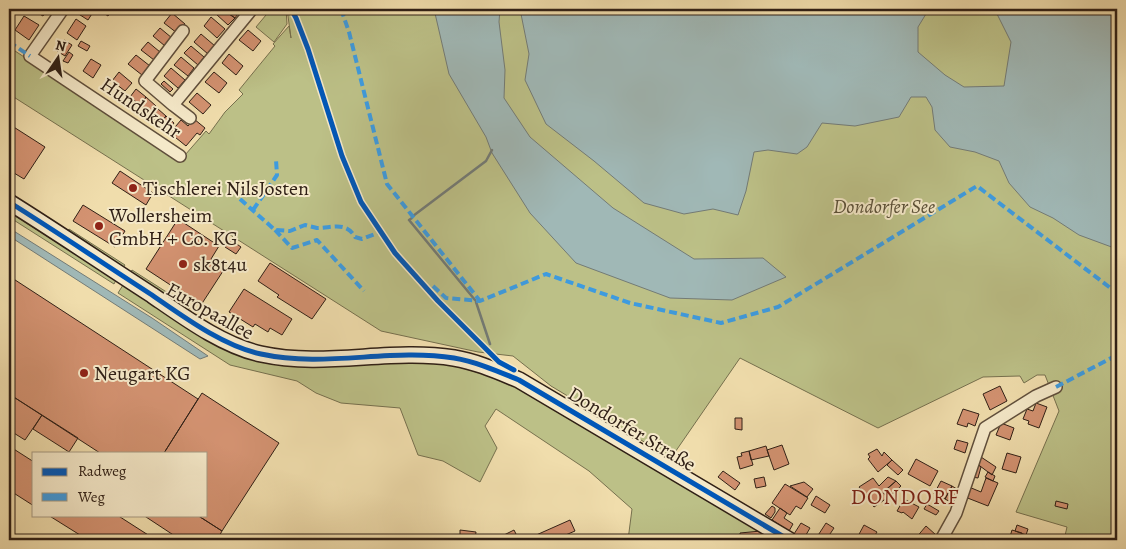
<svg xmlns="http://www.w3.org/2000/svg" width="1126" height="549" viewBox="0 0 1126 549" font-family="Alegreya,serif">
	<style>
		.green { fill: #bcc087; stroke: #76704e }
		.water { fill: #a0b8b6; stroke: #737b76 }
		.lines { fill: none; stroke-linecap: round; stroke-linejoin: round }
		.stream { stroke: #737b76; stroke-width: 2.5 }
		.building { fill: #d39271; stroke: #302016 }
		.minor-casing { stroke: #604f3c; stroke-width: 14 }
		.secondary-casing { stroke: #302016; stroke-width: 18 }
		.minor { stroke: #f5e9c9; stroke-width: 11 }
		.secondary { stroke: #f5e9c9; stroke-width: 15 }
		.quiet { stroke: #3e9bdf; stroke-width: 4; stroke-dasharray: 8 4; stroke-linecap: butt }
		.cycleway-casing { stroke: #f5e9c9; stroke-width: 8 }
		.cycleway { stroke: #0057b8; stroke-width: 5 }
		.poi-dot { fill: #8f2418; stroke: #f5e9c9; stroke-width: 2 }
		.labels { text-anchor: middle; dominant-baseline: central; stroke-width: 4; stroke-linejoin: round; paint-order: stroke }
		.street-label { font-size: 20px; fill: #302016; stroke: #f5e9c9 }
		.poi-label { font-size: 20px; fill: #302016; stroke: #f5e9c9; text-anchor: start }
		.park-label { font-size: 20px; font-style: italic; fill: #5a5038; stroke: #f5e9c9 }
		.quarter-label { font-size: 22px; letter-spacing: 1px; fill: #7a1f14; stroke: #f5e9c9 }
	</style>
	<rect width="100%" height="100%" fill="#f0ddac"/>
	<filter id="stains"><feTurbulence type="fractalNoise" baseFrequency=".004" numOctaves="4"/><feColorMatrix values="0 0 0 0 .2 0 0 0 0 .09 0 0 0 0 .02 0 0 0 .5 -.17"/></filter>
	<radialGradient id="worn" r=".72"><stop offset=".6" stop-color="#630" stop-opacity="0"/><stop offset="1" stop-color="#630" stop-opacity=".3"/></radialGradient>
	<path class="green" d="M271,9H286L287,24L274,42L256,27Z
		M287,9H1117V540H1064L1067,527L1016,512L1059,411L1045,375H1037L1024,383L1020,376L983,377L878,428L740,358L671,458L551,386L513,356L478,352L381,331L9,94V47L177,158L185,155L206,131L209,134L225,112L243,94L239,90L275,46L273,44L289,26L291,38Z
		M9,212L116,280L114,284L9,217Z
		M69,229L125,265L123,268L67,232Z
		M132,270L190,307L188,310L130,273Z
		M123,285L213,343L235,353L413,359L452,365L508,381L776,540L689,539L687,540H628L632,509L589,471L496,409L485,426L497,448L480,482L443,461L418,455L400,408L341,403L316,393L297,381L230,365L118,293Z"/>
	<path class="water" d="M434,9H500L499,22L505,70L504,98L530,137L613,208L694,259L763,258L786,277L732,300L670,298L576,263L530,213L492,153L486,137L449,74Z
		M520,9H929L918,27V52L945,75L964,87L1004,86L1011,42L996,12L997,9H1117V249L1079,235L1053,218L1030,207L1009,183L999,161L975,152L950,147L935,130L932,107L926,97H911L899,117L855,126L822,123L807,147L797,154L768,150L754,152L746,191L738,215L713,209L684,214L644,203L594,161L546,124L525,80L529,54Z
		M9,228L152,318L208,356L200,359L9,236Z"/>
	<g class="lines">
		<path class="stream" d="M413,216L486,161L492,150
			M412,218L409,220L475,300
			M476,302L490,344"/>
	</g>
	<path class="building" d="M31,9H48L43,16Z
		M80,9H95L88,20L77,13Z
		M103,9H113L108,16L102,12Z
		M221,9L235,18L228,25L216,14Z
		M223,9H237L240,11L235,18Z
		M172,13L185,24L177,33L164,23Z
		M24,16L39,25L29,40L15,30Z
		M211,17L225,29L217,38L204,26Z
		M76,19L86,26L77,40L67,33Z
		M160,28L172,38L165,46L153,36Z
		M248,30L261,41L253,51L239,40Z
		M201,34L215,46L208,54L194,42Z
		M64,40L72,45L65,56L57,51Z
		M81,41L90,46L87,51L78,46Z
		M148,42L160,52L154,60L141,50Z
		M191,46L204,57L198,65L184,53Z
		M69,52L73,55L68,63L63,61Z
		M229,54L243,66L236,75L222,63Z
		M136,55L150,66L142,75L128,64Z
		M181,57L194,68L188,76L174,65Z
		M91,59L101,65L93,78L83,71Z
		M171,68L185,80L178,88L164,76Z
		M119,72L132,83L125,91L112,81Z
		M214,72L227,83L219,93L205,82Z
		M164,81L173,89L170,92L161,84Z
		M136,89L146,97L140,105L130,97Z
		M197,93L211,105L203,114L189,102Z
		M146,97L156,106L150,113L140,105Z
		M158,109L166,116L160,124L151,117Z
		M166,116L174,123L168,131L160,124Z
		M194,119L205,128L200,135L197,133L186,146L170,133L181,120L188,126Z
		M9,124L45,147L24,179L9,170Z
		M120,171L153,193L146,205L112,183Z
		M83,205L125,231L115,247L73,221Z
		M178,219L219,246L211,259L225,268L201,305L146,269Z
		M231,240L241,247L236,254L225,247Z
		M270,263L326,299L312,319L277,297L279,295L258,281Z
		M9,276L198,399L164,453H100L9,394Z
		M244,289L292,319L282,335L270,328L268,332L255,324L253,327L229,312Z
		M1000,386L1007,401L990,410L983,394Z
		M202,393L279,443L222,531L197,515H206V453H164Z
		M9,394L42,415L25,440L9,430Z
		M1036,403L1047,407L1039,428L1028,424L1029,421L1023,419L1027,409L1033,411Z
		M963,409L979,414L975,426L968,423L967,427L957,424Z
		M42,415L78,438L69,452L33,429Z
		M735,418H742V430L735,429Z
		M1001,423L1014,428L1010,440L996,435Z
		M957,440L968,443L965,453L954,449Z
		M782,445L789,464L774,470L767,450Z
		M9,446L34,462V506L9,490Z
		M766,446L769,456L751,460L749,451Z
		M877,449L882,456L884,452L892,460L878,472L868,459L870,457L868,454Z
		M749,451L753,465L740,469L737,457L742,456L741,453Z
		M1007,453L1021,457L1016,473L1002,469Z
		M981,457L996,467L992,475L976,463Z
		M916,459L938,471L930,486L908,474Z
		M892,460L903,470L898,475L887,465Z
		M976,463L981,467L978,478L972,477Z
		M723,471L740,483L735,490L718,477Z
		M988,472L995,476L993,481L985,477Z
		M764,477L766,486L756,488L754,479Z
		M888,477L896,481L883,492L887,498L874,507L859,487L873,478L879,486Z
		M986,478L998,483L988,506L965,497L969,487L981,492Z
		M896,481L901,486L891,495L886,490Z
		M941,481L952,486L945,499L934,494Z
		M804,482L813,489L807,497L790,486Z
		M785,484L808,498L801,509L796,506L790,515L772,503Z
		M952,486L960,491L956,505L945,499Z
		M816,496L830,505L825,513L811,505Z
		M904,499L919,507L912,519L903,512L902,513L897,511Z
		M1056,501L1068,504L1067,509L1055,506Z
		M927,504L939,511L936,515L924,509Z
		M772,506L775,508V512L771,518L765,514Z
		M780,508L787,513L784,518L793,524L789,531L772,520Z
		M48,515H117L156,540H88Z
		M143,515H197L222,531L217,540H181Z
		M570,520L575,531L554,540H525Z
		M801,523L810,528L803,540L794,534Z
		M826,523L834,528L826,540H815Z
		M864,525L877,532L872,540H861L857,538Z
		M1017,525L1028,529L1026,535L1015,531Z
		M926,526L936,535L932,540H916L915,539Z
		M460,530L476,532L475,540H460Z
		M514,530L519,540H499L498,538Z
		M1012,530L1022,533L1020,540H1009Z
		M761,531L762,540H740V533Z"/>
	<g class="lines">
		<defs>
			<path id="minor" d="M63,9L30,56L180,156
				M183,31L145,81L173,105L252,9
				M173,105L190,118
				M941,540L956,513L985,428L1036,396L1056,387"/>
			<path id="secondary" d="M9,202C57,232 104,264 152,295C184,317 223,346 261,354C325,368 390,348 454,358C477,362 497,371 519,380L789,540"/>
		</defs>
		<use href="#minor" class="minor-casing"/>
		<use href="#secondary" class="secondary-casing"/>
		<use href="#minor" class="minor"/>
		<use href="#secondary" class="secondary"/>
		<path class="quiet" d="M341,9L349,32L387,184L480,301
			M9,42L30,56
			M240,199L275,230L290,231L305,225C309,226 313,227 317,228C332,228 346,221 355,237L362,239L380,232
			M253,210L277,175L276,160
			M275,230L292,248L317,240L364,291
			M433,286L446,298L480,301L546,274L630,303L721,323L778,307L977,186L1117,293
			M1056,387L1117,355"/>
		<defs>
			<path id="cycleway" d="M291,9L296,18L308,49L342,156L361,202L395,253L438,301L499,362L514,370
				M9,202C57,232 104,264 152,295C184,317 223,346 261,354C325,368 390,348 454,358C477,362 497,371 519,380L789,540"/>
		</defs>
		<use href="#cycleway" class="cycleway-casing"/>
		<use href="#cycleway" class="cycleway"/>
	</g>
	<g class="poi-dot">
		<circle cx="133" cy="188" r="5"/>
		<circle cx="99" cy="226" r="5"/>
		<circle cx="183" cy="264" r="5"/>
		<circle cx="84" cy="373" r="5"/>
	</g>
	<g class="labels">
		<g class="street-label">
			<text transform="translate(141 108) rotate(34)">Hundskehr</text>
			<text transform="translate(210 311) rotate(29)">Europaallee</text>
			<text transform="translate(632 429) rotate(31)">Dondorfer Straße</text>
		</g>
		<g class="poi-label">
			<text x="143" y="188">Tischlerei NilsJosten</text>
			<text x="109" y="215">Wollersheim<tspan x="109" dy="23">GmbH + Co. KG</tspan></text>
			<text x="193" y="264">sk8t4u</text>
			<text x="94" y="373">Neugart KG</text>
		</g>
		<g class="park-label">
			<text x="884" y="206">Dondorfer See</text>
		</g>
		<g class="quarter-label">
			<text x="905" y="497">DONDORF</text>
		</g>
	</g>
	<rect width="1126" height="549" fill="none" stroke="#f0ddac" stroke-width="30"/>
	<rect x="10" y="10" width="1106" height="529" fill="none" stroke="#302016" stroke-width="2.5"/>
	<rect x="15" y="15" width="1096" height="519" fill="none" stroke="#302016"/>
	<rect x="32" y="452" width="175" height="65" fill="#f5e9c9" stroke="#a69981"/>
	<rect x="42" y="468" width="25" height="8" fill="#0057b8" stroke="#a69981"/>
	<text x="78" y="476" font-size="15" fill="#302016">Radweg</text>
	<rect x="42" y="493" width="25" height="8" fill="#3e9bdf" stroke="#a69981"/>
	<text x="78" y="502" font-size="15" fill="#302016">Weg</text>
	<g transform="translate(58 58) rotate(13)" stroke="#f5e9c9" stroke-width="4" paint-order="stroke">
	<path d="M0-4L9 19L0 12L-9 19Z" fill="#302016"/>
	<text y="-8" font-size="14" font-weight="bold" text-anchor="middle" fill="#302016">N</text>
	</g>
	<rect width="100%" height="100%" filter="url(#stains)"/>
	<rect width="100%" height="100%" fill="url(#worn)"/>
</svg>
